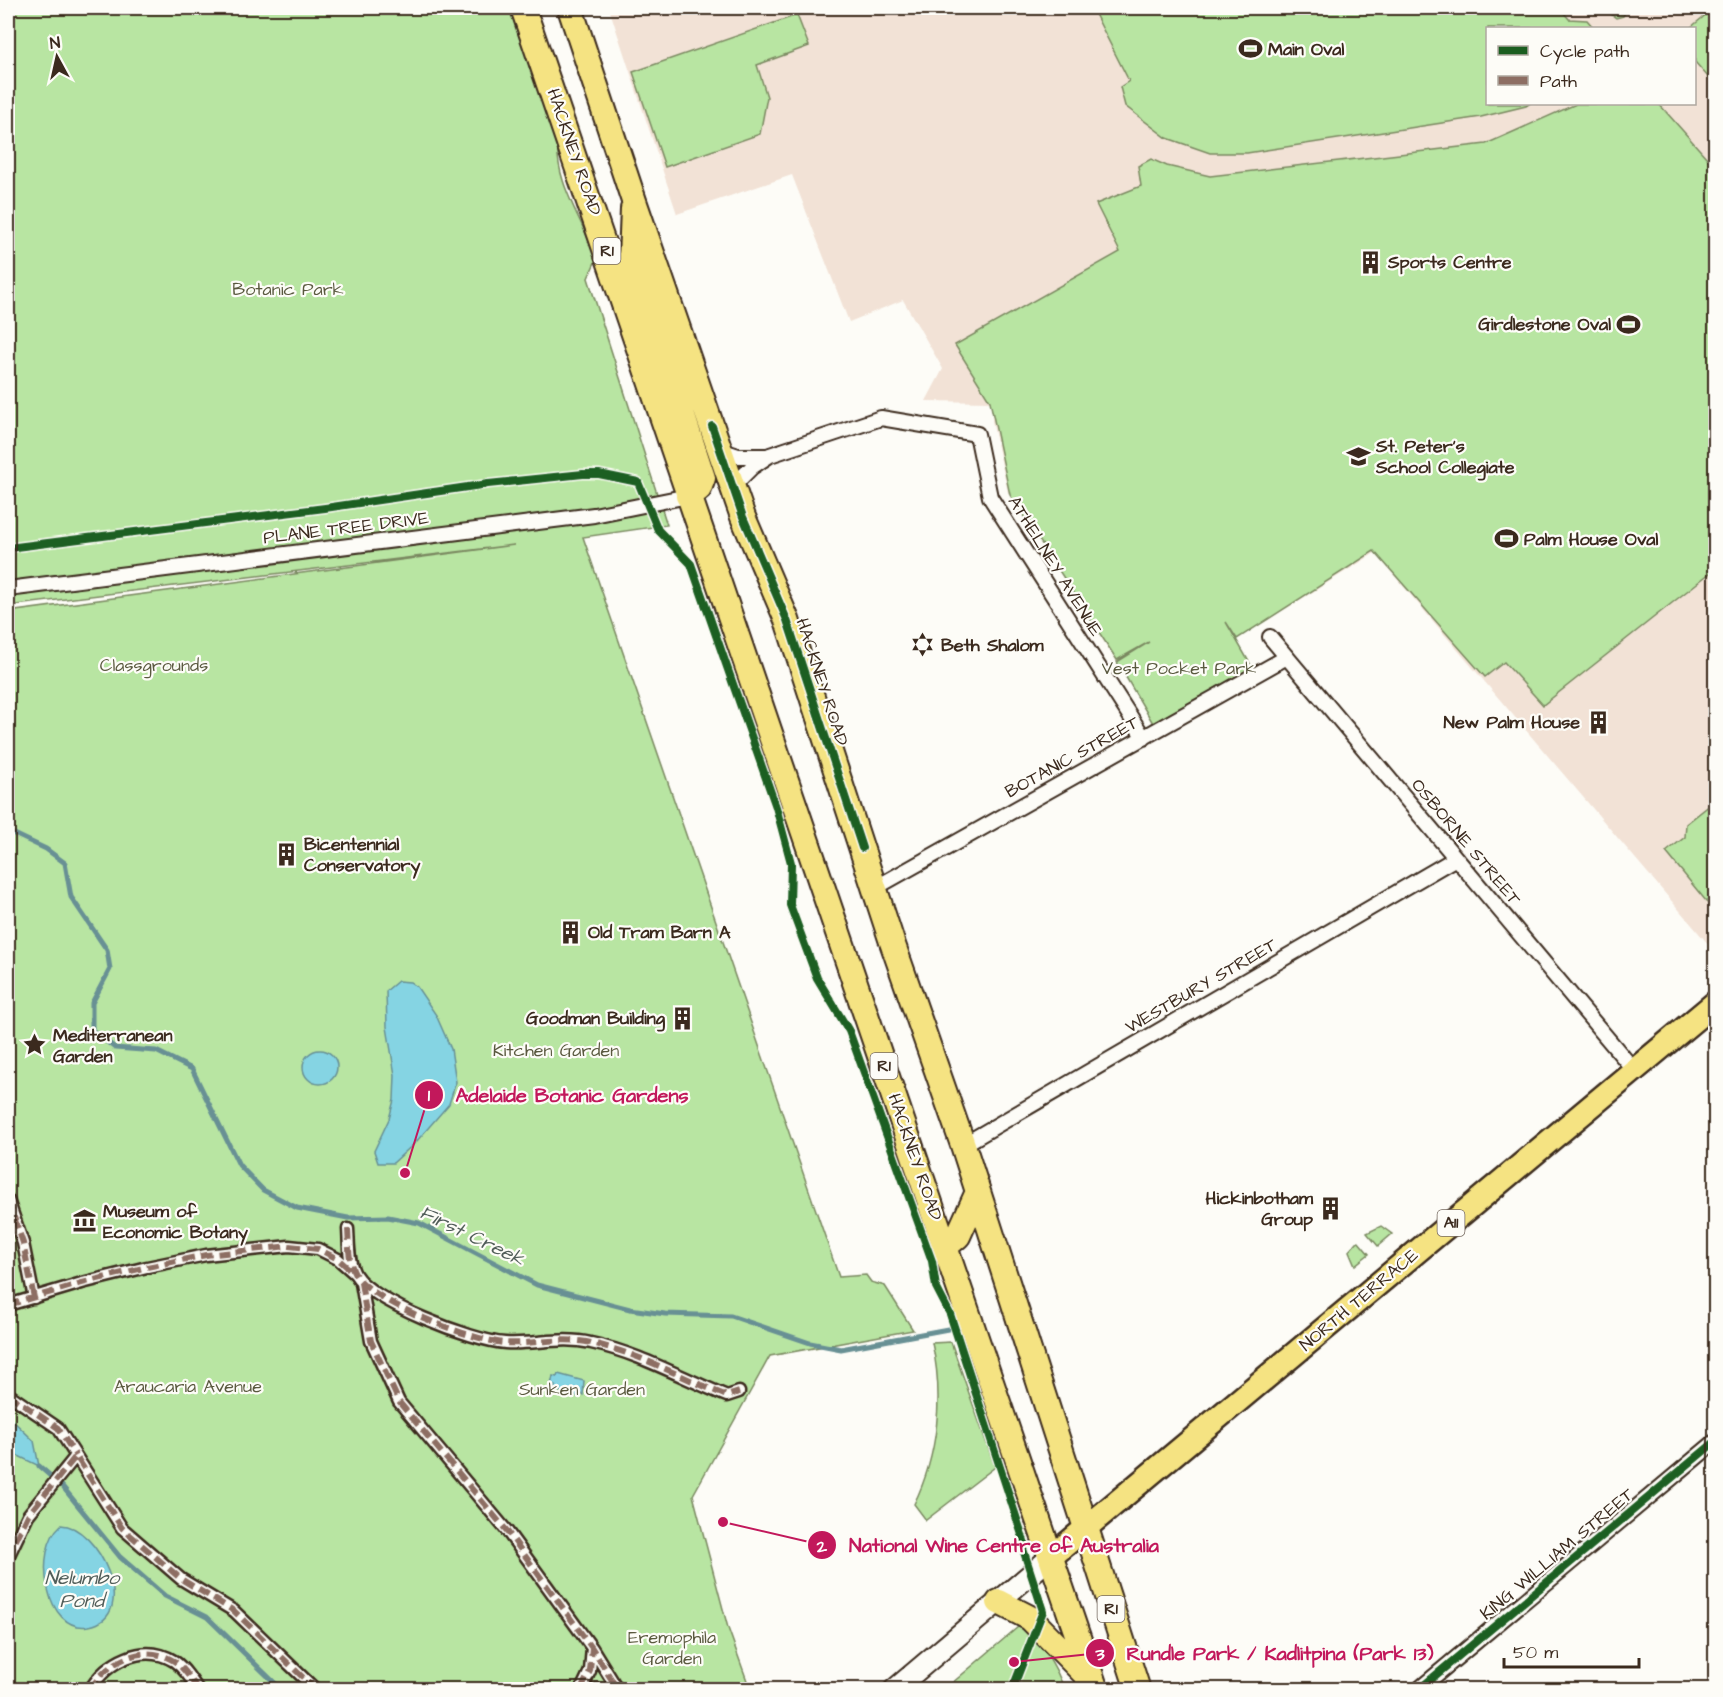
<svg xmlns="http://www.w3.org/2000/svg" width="1723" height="1697" viewBox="0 0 1723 1697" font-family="'Architects Daughter',sans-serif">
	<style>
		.built { fill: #f2e2d6; fill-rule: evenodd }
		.green { fill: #b8e5a2; stroke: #7a8860; stroke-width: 1.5 }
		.water { fill: #85d4e3; stroke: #679094; stroke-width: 1.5 }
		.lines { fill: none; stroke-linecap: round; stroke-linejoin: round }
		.stream { stroke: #679094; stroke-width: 5 }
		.pedestrian-casing { stroke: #3b2a1e; stroke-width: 15 }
		.minor-casing { stroke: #3b2a1e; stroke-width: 18 }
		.secondary-casing { stroke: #3b2a1e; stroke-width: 24 }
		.primary-casing { stroke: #3b2a1e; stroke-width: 27 }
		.trunk-casing { stroke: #3b2a1e; stroke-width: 28 }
		.pedestrian { stroke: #fdfcf7; stroke-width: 10 }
		.minor { stroke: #fdfcf7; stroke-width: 14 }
		.secondary { stroke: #fdfcf7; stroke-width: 20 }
		.primary { stroke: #f5e382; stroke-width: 22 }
		.trunk { stroke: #f5e382; stroke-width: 24 }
		.quiet { stroke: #8d6e63; stroke-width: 6; stroke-dasharray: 12 6; stroke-linecap: butt }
		.cycleway-casing { stroke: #fdfcf7; stroke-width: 11 }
		.cycleway { stroke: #1b5e20; stroke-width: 8 }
		.labels { text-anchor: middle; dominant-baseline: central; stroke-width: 4.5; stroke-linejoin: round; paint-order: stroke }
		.shield { fill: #fdfcf7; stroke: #75695f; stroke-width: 1.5 }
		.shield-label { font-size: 16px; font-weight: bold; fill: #3b2a1e }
		.poi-label { font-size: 18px; font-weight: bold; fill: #3b2a1e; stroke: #fdfcf7; text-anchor: start }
		.street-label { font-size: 18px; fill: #3b2a1e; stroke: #fdfcf7 }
		.park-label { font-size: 18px; fill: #5a593f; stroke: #fdfcf7 }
		.water-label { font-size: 20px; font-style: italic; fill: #515d59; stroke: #fdfcf7 }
		.leader { fill: none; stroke: #c2185b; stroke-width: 2 }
		.callout-dot { fill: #c2185b; stroke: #fdfcf7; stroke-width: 2 }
		.mark-label { font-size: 18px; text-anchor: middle; font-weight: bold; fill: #fff }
		.callout-label { font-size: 20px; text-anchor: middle; font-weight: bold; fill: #c2185b; stroke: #fdfcf7; stroke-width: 4.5; stroke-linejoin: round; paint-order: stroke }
	</style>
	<rect width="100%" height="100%" fill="#fdfcf7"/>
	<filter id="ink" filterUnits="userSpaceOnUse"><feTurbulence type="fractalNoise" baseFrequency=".0167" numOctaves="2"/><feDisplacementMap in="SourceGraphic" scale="12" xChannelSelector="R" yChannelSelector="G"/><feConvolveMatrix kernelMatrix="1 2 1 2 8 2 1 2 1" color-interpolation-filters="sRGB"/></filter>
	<g filter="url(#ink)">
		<path class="built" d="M609,8H1715V952L1375,553L1236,640L1214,604L1117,662L1008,492L992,421V402L926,401L943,369L903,300L849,322L792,175L677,214ZM1488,28H1694V104H1488Z"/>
		<path class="green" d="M8,8H514L558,140C554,184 584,220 596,260L588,278L667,525L583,537L839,1277L866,1275L871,1282L885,1286L913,1330L770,1356L693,1495L728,1628L750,1689H8V612L514,545L8,606Z
			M1092,8H1560L1569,19L1587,20L1594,28H1488V104H1529L1526,106L1481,117L1247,153H1210L1167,138L1125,106L1120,87L1129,81Z
			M1603,8H1627V9L1623,16L1616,18Z
			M1714,8H1716L1715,85L1695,62L1694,28H1690Z
			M797,15L809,46L757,65L767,97L760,134L665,167L633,72Z
			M1576,104H1659L1715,167V569L1543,705L1504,662L1485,677L1374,551L1237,639L1226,622L1252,667L1154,725L1117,662L1149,642L1117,660L1010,495L990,401L955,345L1120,252L1096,204L1141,186L1138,166L1151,159L1167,166L1210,176L1486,144Z
			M1715,801V912L1666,852L1685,837L1686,824Z
			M1381,1226L1392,1234L1378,1246L1367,1233Z
			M1358,1241L1369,1254L1355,1265L1349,1251Z
			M951,1342L995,1467L926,1520L914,1504C938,1455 944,1396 932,1343Z
			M1018,1627C1038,1632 1058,1671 1064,1689L944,1690Z"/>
		<path class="water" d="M398,981L410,982L417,987L436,1015L451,1049L456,1082L449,1104L416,1142L393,1163H378L374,1151L389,1119L394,1100L395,1075L387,1027L386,991Z
			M303 1067a17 17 0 1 1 34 0a17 17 0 1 1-34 0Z
			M558,1374L584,1381L583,1395L580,1394L579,1397L554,1390L555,1386L551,1385L553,1376L557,1377Z
			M8,1416L34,1441L39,1466L8,1451Z
			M61,1525C97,1525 142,1616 89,1626C45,1634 32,1550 61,1525Z"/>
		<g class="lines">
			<path class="stream" d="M8,831L46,849L65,863L71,897L107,950L110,969L92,1003V1030L115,1048L156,1051L192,1069L239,1165L263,1190L297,1208L348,1218L388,1217L419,1223L537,1285L630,1309L665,1314L731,1316L810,1343L841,1349L948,1329
				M39,1466L62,1486L120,1557L165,1596L207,1617L282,1690"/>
			<defs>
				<path id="pedestrian" d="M8,1200L23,1243L34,1298
					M348,1229C349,1243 348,1262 355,1274C371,1302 473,1341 505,1343C535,1345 561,1336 591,1343C639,1353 682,1378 727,1396L739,1392
					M361,1283L371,1341L399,1402L507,1531L592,1648L618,1690
					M8,1305L82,1283L147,1267L206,1255L289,1246L318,1249L338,1259L354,1273
					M8,1394L58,1428L76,1456
					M8,1557L28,1515L76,1456L122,1528L181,1579L234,1611L316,1690
					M90,1690C106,1662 143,1642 174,1661C184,1668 191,1679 198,1690
					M581,1690L590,1671L592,1648
					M593,1690L618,1689"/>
				<path id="minor" d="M720,450L738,456H768
					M733,486L752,467L770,455L881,418L977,434L990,497L1144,738
					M8,589L594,515L688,496
					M1270,637L1634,1070
					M875,888L1287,657
					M963,1145L1456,858
					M1418,1690L1716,1441"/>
				<path id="secondary" d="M894,1690L1051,1557"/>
				<path id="primary" d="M1051,1557L1716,1002"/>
				<path id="trunk" d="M523,8L1096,1690
					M570,8L634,201L743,517L787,620L892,942L963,1145L1138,1690
					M633,209L631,258L703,478L699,489L688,496
					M946,1246L958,1236L977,1194
					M999,1602L1030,1618L1090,1679"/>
			</defs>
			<use href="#pedestrian" class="pedestrian-casing"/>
			<use href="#minor" class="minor-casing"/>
			<use href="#secondary" class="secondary-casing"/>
			<use href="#primary" class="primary-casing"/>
			<use href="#trunk" class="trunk-casing"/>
			<use href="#pedestrian" class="pedestrian"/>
			<use href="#minor" class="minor"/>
			<use href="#secondary" class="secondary"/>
			<use href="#primary" class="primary"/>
			<use href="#trunk" class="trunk"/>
			<path class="quiet" d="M8,1200L23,1243L34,1298
				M348,1229C349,1243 348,1262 355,1274C371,1302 473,1341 505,1343C535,1345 561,1336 591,1343C639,1353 682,1378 727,1396L739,1392
				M361,1283L371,1341L399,1402L507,1531L592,1648L618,1690
				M8,1305L82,1283L147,1267L206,1255L289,1246L318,1249L338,1259L354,1273
				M8,1394L58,1428L76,1456
				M8,1557L28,1515L76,1456L122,1528L181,1579L234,1611L316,1690
				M90,1690C106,1662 143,1642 174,1661C184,1668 191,1679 198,1690
				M581,1690L590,1671L592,1648
				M593,1690L618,1689"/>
			<defs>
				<path id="cycleway" d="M712,426L743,517L787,620L862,848
					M8,548L325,508L488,484L583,474H599L638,482L658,530L691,564L776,807L791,863L790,905L817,978L849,1031L932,1261L936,1287L950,1314L1024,1541L1023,1549L1043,1611L1012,1690
					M1418,1690L1716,1441"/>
			</defs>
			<use href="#cycleway" class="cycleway-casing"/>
			<use href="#cycleway" class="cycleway"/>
		</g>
	</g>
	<defs>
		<symbol id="stadium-bare" viewBox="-9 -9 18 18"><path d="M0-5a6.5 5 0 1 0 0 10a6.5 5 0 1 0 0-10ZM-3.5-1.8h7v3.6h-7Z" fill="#3b2a1e" stroke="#fdfcf7" stroke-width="2.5" paint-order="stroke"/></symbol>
		<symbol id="building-bare" viewBox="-9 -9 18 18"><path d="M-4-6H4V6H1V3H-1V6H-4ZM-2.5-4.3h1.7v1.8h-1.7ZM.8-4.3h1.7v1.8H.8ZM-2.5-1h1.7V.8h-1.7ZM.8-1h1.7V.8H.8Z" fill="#3b2a1e" stroke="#fdfcf7" stroke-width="2.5" paint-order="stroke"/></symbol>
		<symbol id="school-bare" viewBox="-9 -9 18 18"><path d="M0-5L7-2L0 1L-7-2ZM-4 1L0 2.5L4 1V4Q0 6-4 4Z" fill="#3b2a1e" stroke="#fdfcf7" stroke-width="2.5" paint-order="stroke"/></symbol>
		<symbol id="synagogue-bare" viewBox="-9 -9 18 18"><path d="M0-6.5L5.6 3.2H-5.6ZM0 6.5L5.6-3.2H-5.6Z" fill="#3b2a1e" stroke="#fdfcf7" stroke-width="2.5" paint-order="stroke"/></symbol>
		<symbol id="sight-bare" viewBox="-9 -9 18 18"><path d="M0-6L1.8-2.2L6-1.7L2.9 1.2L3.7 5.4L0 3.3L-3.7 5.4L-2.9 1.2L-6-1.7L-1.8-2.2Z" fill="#3b2a1e" stroke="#fdfcf7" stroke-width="2.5" paint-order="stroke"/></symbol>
		<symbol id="museum-bare" viewBox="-9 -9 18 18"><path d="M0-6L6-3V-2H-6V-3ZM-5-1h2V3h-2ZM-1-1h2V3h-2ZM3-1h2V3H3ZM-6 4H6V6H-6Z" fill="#3b2a1e" stroke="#fdfcf7" stroke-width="2.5" paint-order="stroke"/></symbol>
	</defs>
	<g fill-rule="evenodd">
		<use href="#stadium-bare" x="1234" y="32" width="33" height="33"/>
		<use href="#building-bare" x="1354" y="246" width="33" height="33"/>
		<use href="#stadium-bare" x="1612" y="308" width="33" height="33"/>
		<use href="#school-bare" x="1342" y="440" width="33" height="33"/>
		<use href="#stadium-bare" x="1490" y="522" width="33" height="33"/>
		<use href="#synagogue-bare" x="906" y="628" width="33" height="33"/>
		<use href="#building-bare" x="1582" y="706" width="33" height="33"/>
		<use href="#building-bare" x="270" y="838" width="33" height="33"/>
		<use href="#building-bare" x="554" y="916" width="33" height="33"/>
		<use href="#building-bare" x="666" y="1002" width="33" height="33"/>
		<use href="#sight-bare" x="18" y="1028" width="33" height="33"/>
		<use href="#building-bare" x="1314" y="1192" width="33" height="33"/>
		<use href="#museum-bare" x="68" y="1204" width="33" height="33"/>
	</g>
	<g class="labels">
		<g class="shield">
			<rect x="593.5" y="238" width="27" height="26" rx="4.5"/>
			<rect x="870.5" y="1053" width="27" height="26" rx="4.5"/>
			<rect x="1437.5" y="1210" width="27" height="26" rx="4.5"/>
			<rect x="1097.5" y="1596" width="27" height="26" rx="4.5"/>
		</g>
		<g class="shield-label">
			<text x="607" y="251">R1</text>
			<text x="884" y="1066">R1</text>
			<text x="1451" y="1223">A11</text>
			<text x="1111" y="1609">R1</text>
		</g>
		<g class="poi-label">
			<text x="1268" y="49">Main Oval</text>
			<text x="1388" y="262">Sports Centre</text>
			<text x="1611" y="324" text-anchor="end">Girdlestone Oval</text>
			<text x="1376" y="446">St. Peter's<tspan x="1376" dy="21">School Collegiate</tspan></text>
			<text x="1524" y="539">Palm House Oval</text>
			<text x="941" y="645">Beth Shalom</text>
			<text x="1580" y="722" text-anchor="end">New Palm House</text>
			<text x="304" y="844">Bicentennial<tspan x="304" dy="21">Conservatory</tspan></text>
			<text x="588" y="932">Old Tram Barn A</text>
			<text x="665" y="1018" text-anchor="end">Goodman Building</text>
			<text x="53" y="1035">Mediterranean<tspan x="53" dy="21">Garden</tspan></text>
			<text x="1313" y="1198" text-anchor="end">Hickinbotham<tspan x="1313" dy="21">Group</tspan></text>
			<text x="103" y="1211">Museum of<tspan x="103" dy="21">Economic Botany</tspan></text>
		</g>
		<g class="street-label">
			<text transform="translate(574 152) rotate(71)">HACKNEY ROAD</text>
			<text transform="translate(346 528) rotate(-7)">PLANE TREE DRIVE</text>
			<text transform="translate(1055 566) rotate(58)">ATHELNEY AVENUE</text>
			<text transform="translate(822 682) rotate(72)">HACKNEY ROAD</text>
			<text transform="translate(1072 757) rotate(-29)">BOTANIC STREET</text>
			<text transform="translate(1466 842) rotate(50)">OSBORNE STREET</text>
			<text transform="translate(1201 986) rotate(-30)">WESTBURY STREET</text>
			<text transform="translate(915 1157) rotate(71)">HACKNEY ROAD</text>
			<text transform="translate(1359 1300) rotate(-40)">NORTH TERRACE</text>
			<text transform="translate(1557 1554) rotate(-40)">KING WILLIAM STREET</text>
		</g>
		<g class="park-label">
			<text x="288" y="289">Botanic Park</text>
			<text x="154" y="665">Classgrounds</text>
			<text x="1179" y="668">Vest Pocket Park</text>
			<text x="556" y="1050">Kitchen Garden</text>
			<text x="188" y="1386">Araucaria Avenue</text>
			<text x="582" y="1389">Sunken Garden</text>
			<text x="672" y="1637">Eremophila<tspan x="672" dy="21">Garden</tspan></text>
		</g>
		<g class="water-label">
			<text transform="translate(472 1236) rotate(26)">First Creek</text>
			<text x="82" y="1578">Nelumbo<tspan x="82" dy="23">Pond</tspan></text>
		</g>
	</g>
	<path class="leader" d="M405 1173L429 1095M723 1522L822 1545M1014 1662L1100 1653"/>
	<g class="callout-dot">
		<circle cx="405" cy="1173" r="6"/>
		<circle cx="723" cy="1522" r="6"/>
		<circle cx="1014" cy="1662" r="6"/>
		<circle cx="429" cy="1095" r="15"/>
		<circle cx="822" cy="1545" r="15"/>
		<circle cx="1100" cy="1653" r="15"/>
	</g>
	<g class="mark-label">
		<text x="429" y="1101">1</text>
		<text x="822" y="1552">2</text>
		<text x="1100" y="1660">3</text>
	</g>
	<g class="callout-label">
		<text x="572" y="1102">Adelaide Botanic Gardens</text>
		<text x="1004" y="1552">National Wine Centre of Australia</text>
		<text x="1280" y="1660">Rundle Park / Kadlitpina (Park 13)</text>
	</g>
	<rect width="1723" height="1697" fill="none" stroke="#fdfcf7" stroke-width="30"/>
	<rect x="15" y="15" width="1693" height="1667" fill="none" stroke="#3b2a1e" stroke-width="2" filter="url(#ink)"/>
	<rect x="1486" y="27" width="210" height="78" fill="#fdfcf7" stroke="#afa8a0" stroke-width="1.5"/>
	<rect x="1498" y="46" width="30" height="9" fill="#1b5e20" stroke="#afa8a0" stroke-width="1.5"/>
	<text x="1540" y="57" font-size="18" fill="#3b2a1e">Cycle path</text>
	<rect x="1498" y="76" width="30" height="9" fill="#8d6e63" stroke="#afa8a0" stroke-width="1.5"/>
	<text x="1540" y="87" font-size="18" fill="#3b2a1e">Path</text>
	<g transform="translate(57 57) rotate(352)" stroke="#fdfcf7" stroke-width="4.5" paint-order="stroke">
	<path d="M0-4.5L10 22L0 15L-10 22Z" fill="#3b2a1e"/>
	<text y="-9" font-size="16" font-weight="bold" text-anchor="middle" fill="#3b2a1e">N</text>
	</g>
	<path d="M1504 1658v9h135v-9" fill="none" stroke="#3b2a1e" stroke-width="3"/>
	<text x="1513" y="1658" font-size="18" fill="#3b2a1e" stroke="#fdfcf7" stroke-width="4.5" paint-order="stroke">50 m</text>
</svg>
